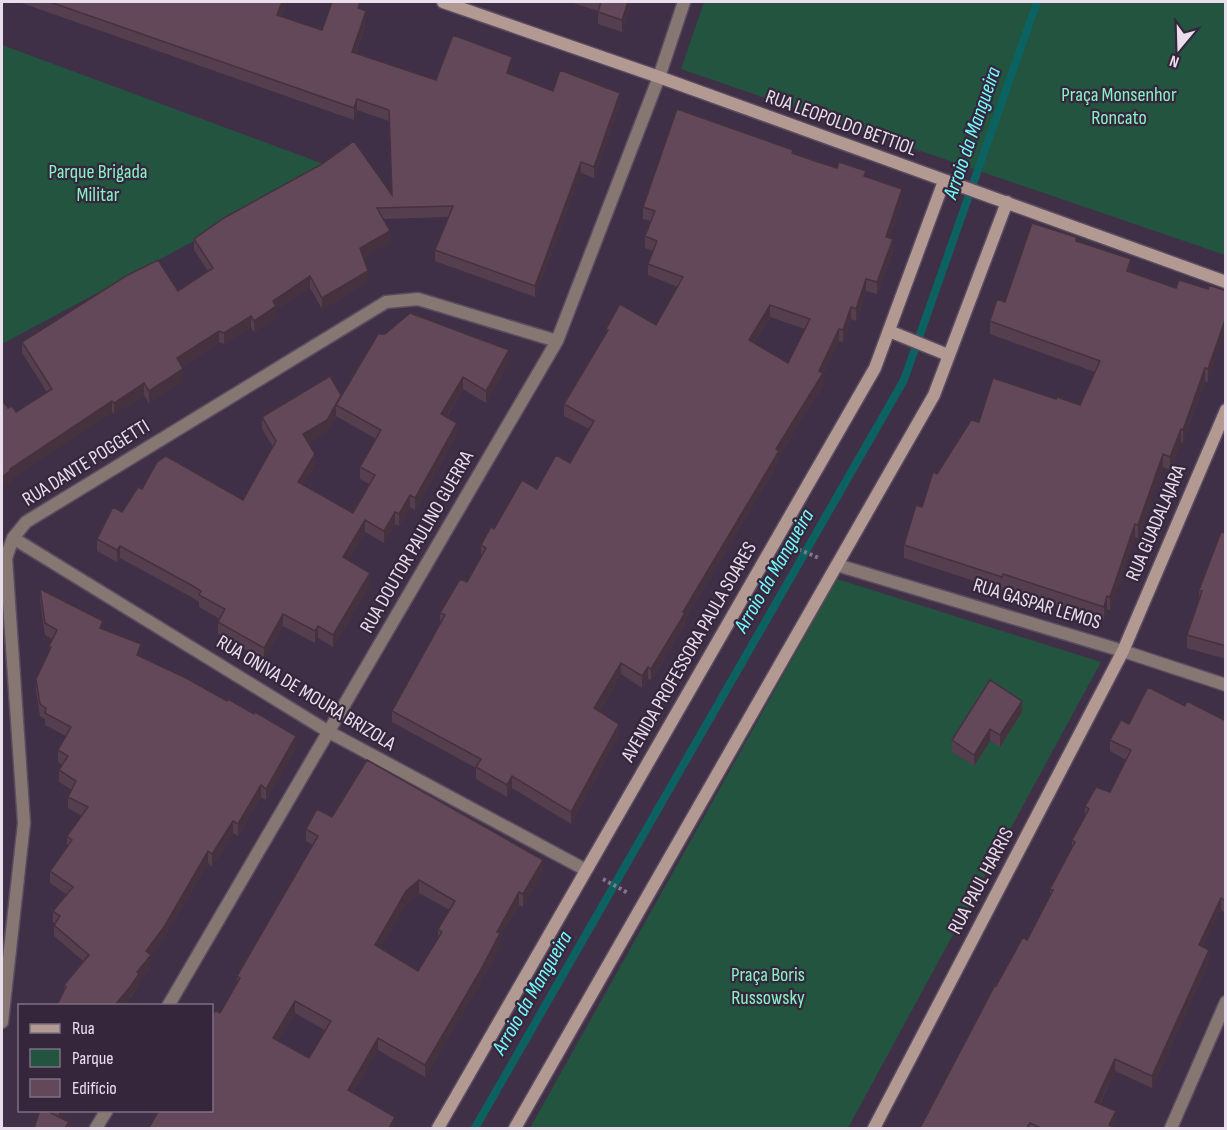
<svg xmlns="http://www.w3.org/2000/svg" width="1227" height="1130" viewBox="0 0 1227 1130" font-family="'Sofia Sans Condensed',sans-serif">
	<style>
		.green { fill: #225440 }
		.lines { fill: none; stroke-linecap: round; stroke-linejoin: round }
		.stream { stroke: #0c6161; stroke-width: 8 }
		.street-casing { stroke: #5b4c61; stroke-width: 15 }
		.secondary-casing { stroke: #5b4c61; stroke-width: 15 }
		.path { stroke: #84768a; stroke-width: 4; stroke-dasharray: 3 3; stroke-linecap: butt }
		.street { stroke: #867773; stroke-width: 12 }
		.secondary { stroke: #b29a93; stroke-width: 12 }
		.wall { fill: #553e4d; fill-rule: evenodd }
		.shaded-wall { fill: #45323e }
		.building { fill: #634859; stroke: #45323e; stroke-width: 1.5; fill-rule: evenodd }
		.labels { text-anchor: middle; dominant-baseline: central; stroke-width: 4.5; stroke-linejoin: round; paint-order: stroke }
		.park-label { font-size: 20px; fill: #85f3c5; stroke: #36263c }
		.street-label { font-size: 20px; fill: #e8deec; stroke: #36263c }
		.water-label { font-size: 21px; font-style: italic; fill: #72fdfd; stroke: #36263c }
	</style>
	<rect width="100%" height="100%" fill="#403047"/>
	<path class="green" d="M704,2H1225V255L681,69Z
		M2,45L332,167L2,344Z
		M837,579L1101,662L848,1128H530Z"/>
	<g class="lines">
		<path class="stream" d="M475,1128L904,380L1037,2"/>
		<defs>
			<path id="street" d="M13,538L329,732L586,870
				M837,565L1123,651L1226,685
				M168,1006L557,341L659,77L684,2
				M2,1022L24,823L6,558L13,538L26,522L386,302L418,299L557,341
				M96,1128L107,1110
				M1171,1128L1226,1002"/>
			<path id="secondary" d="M443,2L659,77L1226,282
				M889,331L948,355
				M438,1128L875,368L944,181
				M515,1128L934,395L1007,202
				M874,1128L1123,651L1226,410"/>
		</defs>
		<use href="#street" class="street-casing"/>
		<use href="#secondary" class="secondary-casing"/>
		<path class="path" d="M793,547L819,558
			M603,879L628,893"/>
		<use href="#street" class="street"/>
		<use href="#secondary" class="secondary"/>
	</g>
	<path class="wall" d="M19,2H286L281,16L322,30L360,8L366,22L356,53L436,80L512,68L510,75L553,91L620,104L594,178L581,173L535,297L435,261V250L448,217L383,219L390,242L363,257L368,282L322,309L310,288L276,309V317L254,332L251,327L224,344L219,342L182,366L183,380L149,403L144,395L114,414L112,412L11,479V482L2,488V400L8,408L16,412L47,392L22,353V342L178,291L208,271L194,250V239L392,195L389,121L357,110L354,120Z
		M570,2H632L622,32L598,24V11Z
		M793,154L837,168L866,177L902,201L889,238L893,251L877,294L866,291L856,321L851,319L843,342L839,341L823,374V385L779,456V462L685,620V625L651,680L648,679L642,688L621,674L599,712L619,735L571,824L512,788L507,797L476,779V768L392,722V711L440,623V613L467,582L481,557V545L494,529L537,489L570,463L589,429L564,416V404L606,333V329L656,325L678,287L648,275V264L653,251L645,248V236L651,221L643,219V207ZM770,317L805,329L788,363L754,343Z
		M1076,241L1131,272L1176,288L1208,289L1209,285L1208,382L1205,381L1183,443L1181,442L1170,470L1163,467L1138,538L1135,537L1110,610L1107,609L1104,620L1003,587L1002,590L904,558V545L937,474L979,422L1056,399L1080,405L1095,372L990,334V321L1005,302Z
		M509,362L486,403L463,389L447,417L457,435L415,510L410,507L399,526L395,524L384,543L365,532L348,560L370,585L333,647L318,638L315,643L283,626L264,660L218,634V622L220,619L199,607V602L193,598L120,558L117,562L97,551V539L122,512L142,489L243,500L273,447L262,429V417L341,395ZM336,416L376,439L360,467V479L369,484L353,513L303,485L315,466L308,443L327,432Z
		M1226,533V659L1187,648V635L1199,598V590Z
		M40,589L103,630L141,655V656L296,747L266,800L261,797L238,836L233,833L212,866L208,863L164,938L151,956V967L139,981V985L130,998L64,991V985L83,961L54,936V925L55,924L53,922V911L66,894L50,883V871L67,848V836L82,816L68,808V797L72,790L59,782V770L63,765L58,762V750L66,736L45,725V719L40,716L36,691V679L49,652V646L52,639L45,635L40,600Z
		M1185,706L1226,721V909L1224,912L1221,910L1203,947L1209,962L1152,1088L1115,1071L1100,1104L1116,1123L1113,1128H1116H920L996,986L1027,940L1050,896V889L1072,847V840L1085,816V806L1110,792L1126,760L1110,751V740L1129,724Z
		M1022,712L1000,747L990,741L974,766L952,752V740Z
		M332,817L543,872L523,907L519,905L500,938V946L479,985L425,1077L378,1050L353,1093L395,1128L220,1013L237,983V976L313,845L306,841V829ZM419,893L450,910L438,929V938L418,971L380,948L406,904ZM295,1013L326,1031L309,1058L278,1041Z
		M33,1110H64L61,1118L69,1128Z"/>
	<path class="shaded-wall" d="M282,2H286L277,26V15Z
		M628,2H632L622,32V20Z
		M366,11V22L352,63V52Z
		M512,57V68L507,85V73Z
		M620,93V104L594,178V167Z
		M357,99V110L354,120V108Z
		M581,162V173L535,297V286Z
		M902,189V201L886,248V237Z
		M390,231V242L360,259V248Z
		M893,239V251L877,294V282Z
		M1131,259V272L1127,271Z
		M368,271V282L322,309V298Z
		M310,276V288L276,309V317L254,332V321L273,301Z
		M866,279V291L856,321V309Z
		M770,305V317L749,351V340Z
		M851,307V319L843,342V330Z
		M251,316V327L224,344V333Z
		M1226,317V330L1208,382V369Z
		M839,329V341L823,374V385L779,456V462L685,620V625L651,680V669L776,449L819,371Z
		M219,331V342L177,369V358Z
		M509,350V362L486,403V391Z
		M1205,368V381L1183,443V430Z
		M183,369V380L149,403V391Z
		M463,377V389L441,426V414Z
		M144,383V395L114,414V403Z
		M112,401V412L11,479V482L2,488V477L10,469Z
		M336,405V416L327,432L303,446V434Z
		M457,423V435L415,510V498Z
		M1181,429V442L1170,470V457Z
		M315,454V466L298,494V482Z
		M1163,454V467L1138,538V525Z
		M410,495V507L399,526V514Z
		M395,512V524L384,543V531Z
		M365,520V532L343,569V557Z
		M1135,524V537L1110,610V597Z
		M120,546V558L117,562V550Z
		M370,573V585L333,647V635Z
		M1107,596V609L1104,620V607Z
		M283,614V626L264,660V648Z
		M318,626V638L315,643V631Z
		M141,644V655L137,666V655Z
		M621,663V674L594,720V708Z
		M648,667V679L642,688V676Z
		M1022,701V712L1000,747V735Z
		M619,724V735L571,824V812Z
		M990,729V741L974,766V755Z
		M296,736V747L266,800V789Z
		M512,776V788L507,797V785Z
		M261,785V797L238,836V824Z
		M233,821V833L212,866V854Z
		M208,851V863L164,938L151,956V967L139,981V985L124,1005H115L146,951Z
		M543,860V872L523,907V894Z
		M419,880V893L406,904L375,958V945L406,891Z
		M519,892V905L500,938V946L479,985L425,1077V1065L497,932Z
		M1226,897V909L1224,912V900Z
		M1221,898V910L1199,957V945Z
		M1209,950V962L1152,1088V1076Z
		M295,1001V1013L273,1050V1038Z
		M378,1038V1050L348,1103V1090Z
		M1115,1059V1071L1095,1113V1102Z
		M59,1110H64L59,1122Z
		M1116,1111V1123L1113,1128L1109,1125Z
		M395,1117V1128H389Z"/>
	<path class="building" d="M50,2H282L277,15L322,30L332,2H356L360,3L358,8L366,11L352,52L436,80L453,35L512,57L507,73L553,91L560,70L620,93L594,167L581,162L535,286L435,250L453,206L377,208L390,231L360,248L368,271L322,298L310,276L273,301L276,306L254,321L251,316L224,333L219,331L177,358L183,369L149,391L144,383L114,403L112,401L10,469L11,470L2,477V400L8,408L12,406L16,412L52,389L22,342L126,276L158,260L178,291L213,268L194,239L224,218L322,164L354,141L392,195L389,110L357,99L354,108Z
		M601,2H628L622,20L598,12Z
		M677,109L793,150L792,153L812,160L837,168L839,162L866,171L864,176L902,189L886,237L893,239L877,282L866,279L856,309L851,307L843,330L839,329L819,371L823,373L776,449L779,451L683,612L685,613L651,669L648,667L642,676L621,663L594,708L619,724L571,812L512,776L507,785L476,767L481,759L392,711L445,615L440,613L460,579L467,582L486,548L481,545L491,527L494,529L522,480L537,489L556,455L570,463L594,421L564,404L608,330L606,329L620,304L656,325L683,277L648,264L657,241L645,236L655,211L643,207ZM770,305L810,319L788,363L749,340Z
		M1032,223L1076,237V241L1131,259L1127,271L1176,288L1179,280L1208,289L1209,285L1226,291V317L1208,369L1205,368L1183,430L1181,429L1170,457L1163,454L1138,525L1135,524L1110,597L1107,596L1104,607L1003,574L1002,577L904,545L916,505L922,507L933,472L937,474L971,420L979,422L993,378L1056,399L1057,397L1080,405L1100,361L990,321L997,299L1005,302Z
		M410,313L509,350L486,391L463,377L441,414L457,423L415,498L410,495L399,514L395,512L384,531L365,520L343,557L370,573L333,635L318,626L315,631L283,614L264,648L218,622L225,609L199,595L201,591L193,586L120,546L117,550L97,539L113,507L122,512L138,487L142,489L157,462L166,456L243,500L276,441L262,417L330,376L341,395L327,420L303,434L315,454L298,482L353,513L375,475L360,467L381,430L336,405L378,334H385Z
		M1221,532L1226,533V646L1187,635L1202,591L1199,590Z
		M40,589L103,621L100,628L141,644L137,655L186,678L227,701L228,699L254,714L255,712L296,736L266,789L261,785L238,824L233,821L212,854L208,851L164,927L146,951L151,955L137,972L139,974L130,987L115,1005H57L66,987L64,985L89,955L54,925L60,916L53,911L73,887L50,871L72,840L67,836L88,807L68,797L76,781L59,770L68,756L58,750L71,727L45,713L46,708L40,704L36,679L51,647L49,646L57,630L45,623Z
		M990,680L1022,701L1000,735L990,729L974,755L952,740Z
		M1148,687L1185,706L1187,701L1226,721V897L1224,900L1221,898L1199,945L1209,950L1152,1076L1115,1059L1095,1102L1116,1111L1109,1125L1116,1128H1041L1030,1123L1027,1128H920L995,985L996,986L1023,937L1027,940L1053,890L1050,889L1075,842L1072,840L1089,809L1085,806L1096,787L1110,792L1131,750L1110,740L1121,720L1129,724Z
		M367,760L543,860L523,894L519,892L497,932L500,933L479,973L425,1065L378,1038L348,1090L395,1117L389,1128H149L159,1110H212V1017L215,1010L220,1013L240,978L237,976L318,836L306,829L317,809L332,817ZM419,880L455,901L438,929L442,932L418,971L375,945L406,891ZM295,1001L331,1021L309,1058L273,1038Z
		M40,1110H45L69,1122L65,1128H34Z"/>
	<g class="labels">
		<g class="park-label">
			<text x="1119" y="95">Praça Monsenhor<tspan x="1119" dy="23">Roncato</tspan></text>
			<text x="98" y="172">Parque Brigada<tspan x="98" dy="23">Militar</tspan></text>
			<text x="768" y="975">Praça Boris<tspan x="768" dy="23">Russowsky</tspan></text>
		</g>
		<g class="street-label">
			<text transform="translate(841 123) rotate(20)">RUA LEOPOLDO BETTIOL</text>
			<text transform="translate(86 463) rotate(-32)">RUA DANTE POGGETTI</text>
			<text transform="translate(1156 523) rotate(-67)">RUA GUADALAJARA</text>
			<text transform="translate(417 542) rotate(-60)">RUA DOUTOR PAULINO GUERRA</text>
			<text transform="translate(1037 604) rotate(17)">RUA GASPAR LEMOS</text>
			<text transform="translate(689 652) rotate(-60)">AVENIDA PROFESSORA PAULA SOARES</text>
			<text transform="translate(306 693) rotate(31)">RUA ONIVA DE MOURA BRIZOLA</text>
			<text transform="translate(981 881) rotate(-62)">RUA PAUL HARRIS</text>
		</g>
		<g class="water-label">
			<text transform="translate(972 133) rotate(-71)">Arroio da Mangueira</text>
			<text transform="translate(774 571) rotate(-60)">Arroio da Mangueira</text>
			<text transform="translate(532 993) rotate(-60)">Arroio da Mangueira</text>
		</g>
	</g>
	<rect width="1227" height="1130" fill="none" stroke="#e8deec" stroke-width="6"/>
	<rect x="18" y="1004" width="195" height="108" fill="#36263c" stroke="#7d7082" stroke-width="1.5"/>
	<rect x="30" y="1024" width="30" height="9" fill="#b29a93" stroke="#7d7082" stroke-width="1.5"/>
	<text x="72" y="1034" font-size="18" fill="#e8deec">Rua</text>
	<rect x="30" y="1049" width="30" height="18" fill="#225440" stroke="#7d7082" stroke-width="1.5"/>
	<text x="72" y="1064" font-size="18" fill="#e8deec">Parque</text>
	<rect x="30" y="1079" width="30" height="18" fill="#634859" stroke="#7d7082" stroke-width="1.5"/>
	<text x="72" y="1094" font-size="18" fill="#e8deec">Edifício</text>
	<g transform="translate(1179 48) rotate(199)" stroke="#36263c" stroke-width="4.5" paint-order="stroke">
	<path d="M0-4.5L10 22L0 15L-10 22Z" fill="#e8deec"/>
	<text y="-9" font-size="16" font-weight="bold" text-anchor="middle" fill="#e8deec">N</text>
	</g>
</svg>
